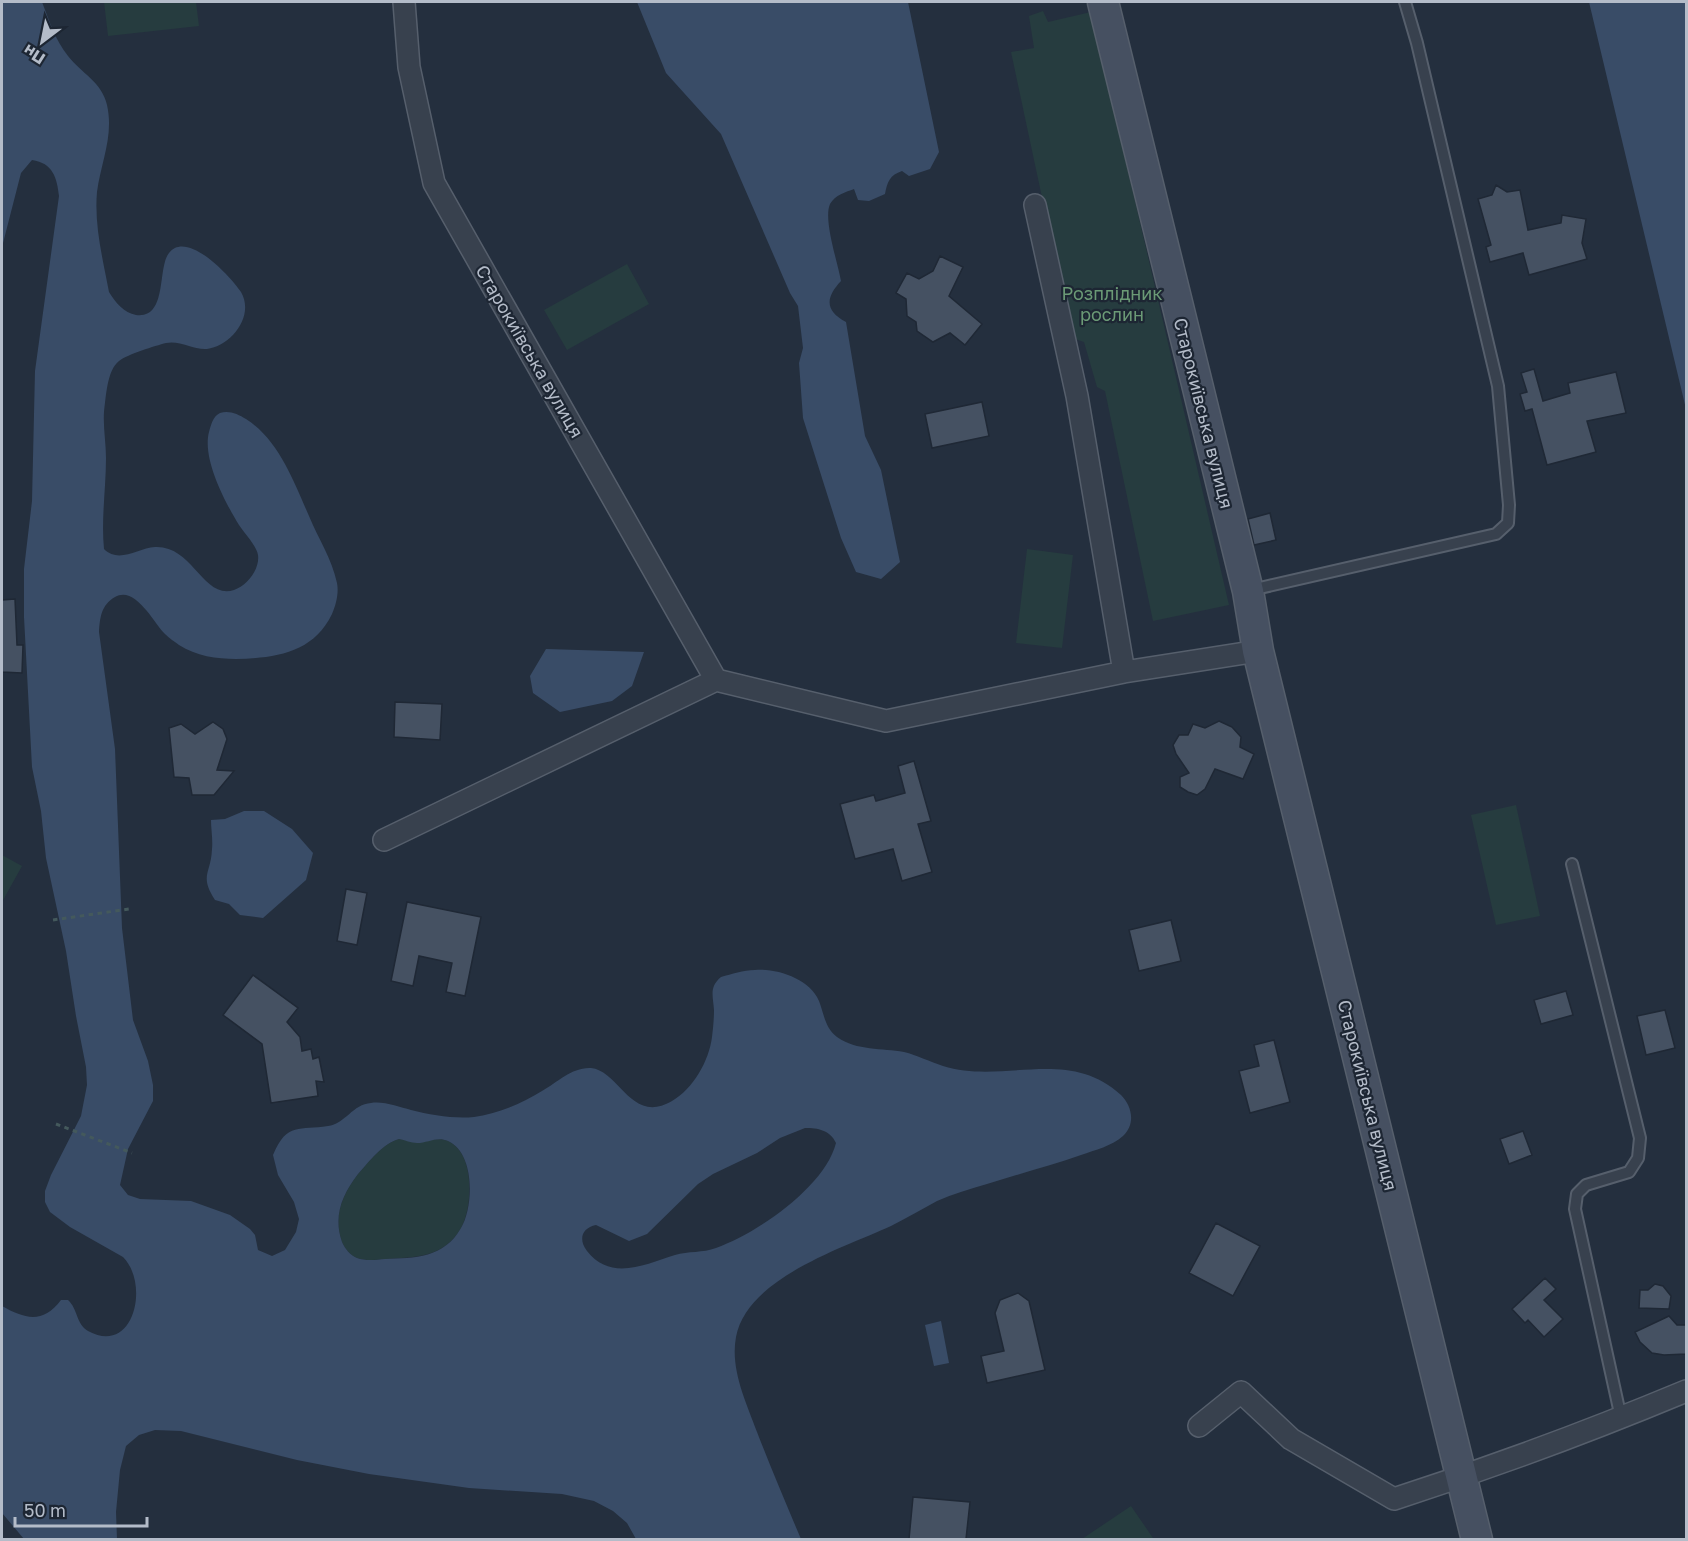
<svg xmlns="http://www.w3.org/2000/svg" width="1688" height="1541" viewBox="0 0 1688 1541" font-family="'Golos Text',sans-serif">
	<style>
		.green { fill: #263c3f }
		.water { fill: #394c67; fill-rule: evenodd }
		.building { fill: #455162; stroke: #1f2835; stroke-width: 1.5 }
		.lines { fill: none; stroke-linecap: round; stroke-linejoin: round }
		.lane-casing { stroke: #565f6c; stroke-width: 14 }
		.street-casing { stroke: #565f6c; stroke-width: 24 }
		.secondary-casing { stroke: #565f6c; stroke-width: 33 }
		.path { stroke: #44595c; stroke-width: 3; stroke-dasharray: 4.5 4.5; stroke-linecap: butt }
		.lane { stroke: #38414e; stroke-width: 10 }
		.street { stroke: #38414e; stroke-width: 21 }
		.secondary { stroke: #465061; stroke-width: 30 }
		.labels { text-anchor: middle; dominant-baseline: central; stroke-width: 4.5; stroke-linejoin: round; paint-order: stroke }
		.park-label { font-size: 18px; fill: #6b9a76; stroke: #1d2633 }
		.street-label { font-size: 18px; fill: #b4bcc9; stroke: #1d2633 }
	</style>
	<rect width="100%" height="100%" fill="#242f3e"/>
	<path class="green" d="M104,2H196L199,26L108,36Z
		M1043,11L1048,22L1091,12L1229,605L1153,621L1105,391L1097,387L1084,342L1072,338L1011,52L1034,48L1029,16Z
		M627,264L649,304L567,350L544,310Z
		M1027,549L1073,555L1062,648L1016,643Z
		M1516,805L1540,916L1496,925L1471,815Z
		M2,855L22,866L2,902Z
		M399,1139C406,1140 415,1143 421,1142C431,1141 438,1137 448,1141C475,1153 473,1206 461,1228C444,1258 415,1257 385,1259C376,1260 366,1261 357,1258C350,1255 345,1249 342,1242C333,1217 342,1195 358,1174C369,1162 383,1143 399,1139Z
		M1131,1506L1153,1538L1150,1539H1082Z"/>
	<path class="water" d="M2,2H42C49,20 55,40 68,56C81,73 102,82 107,105C114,136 101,162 97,192C94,225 103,260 109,292C115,302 124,313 136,315C168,319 157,268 169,253C187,229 231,277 241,292C255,316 231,346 207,349C193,350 180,340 166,343C155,346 128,354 119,361C107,370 106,397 104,412C103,427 106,443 106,458C106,488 101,519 104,549C119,564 138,548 155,547C193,545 203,600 234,590C247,586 260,569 258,555C256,545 245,534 239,525C225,502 202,459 209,432C211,425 213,416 220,413C229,410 238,414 246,419C279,440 294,482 309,516C318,538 332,559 337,583C339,593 336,605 332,614C313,653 276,658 236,659C217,659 196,656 179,645C175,642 169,638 165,634C154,623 135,585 115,597C101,605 100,618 99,632L115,749L122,928L133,1020L148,1061L153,1085V1101L128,1149L120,1185L128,1195L140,1199L191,1201L230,1215L250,1229L255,1235L258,1250L272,1256L285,1250L296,1232L299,1219L294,1202L278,1175L273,1155C287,1121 300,1131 328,1126C345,1124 353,1104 371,1103C384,1101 399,1107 411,1110C431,1115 454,1119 474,1117C497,1114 523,1103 542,1091C558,1082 572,1067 591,1068C620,1071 631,1125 672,1101C693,1089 709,1061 712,1037C713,1029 714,1019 714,1010C713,996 709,987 721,977C732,974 743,970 755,970C777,968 810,979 819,1001C824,1014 825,1028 837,1037C857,1051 882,1048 904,1052C917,1055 930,1062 943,1066C1003,1085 1068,1046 1121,1095C1132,1106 1136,1124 1123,1136C1112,1146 1095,1150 1081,1155C1050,1166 1018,1174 987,1184C970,1189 953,1194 937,1201C922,1209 907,1218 891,1226C843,1248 747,1278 736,1337C730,1369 746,1402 757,1432C771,1468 786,1504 801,1539H636L627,1523L613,1511L594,1501L562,1494L469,1488L369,1474L297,1460L181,1431L155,1430L139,1435L126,1446L120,1470L116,1512L117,1539H24L2,1513V1306C25,1319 43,1324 61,1300H68C78,1309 76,1324 88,1331C134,1356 150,1284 123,1257L70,1227L50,1212L45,1202V1191L51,1175L81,1116L87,1085L86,1067L76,1016L66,951L46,858L41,811L32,767L24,617V569L32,501L35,371L59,196C57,178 53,163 32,160L21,173L2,247ZM805,1128C818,1128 830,1130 836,1143C825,1187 756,1234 716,1248C703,1253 688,1251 675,1255C646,1264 611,1282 587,1251C578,1239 582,1228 596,1225L629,1241L647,1234L698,1184L713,1174L757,1153L780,1138ZM399,1139C405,1140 411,1143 417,1143C428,1143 437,1136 448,1141C475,1153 474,1206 461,1228C444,1258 415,1258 385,1259C376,1260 365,1261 357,1258C350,1255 345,1249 342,1242C333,1216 342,1195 358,1174C369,1162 383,1143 399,1139Z
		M637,2H908L939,152L930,169L909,176L902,171C890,175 887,182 885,194L869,201L858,200L854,189C846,192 835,195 830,204C823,220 838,263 841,281C826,297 824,310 846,322L865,436L881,470L900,562L881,579L856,572L841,538L803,418L799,363L803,348L798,306L790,293L721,134L666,73Z
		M1589,2H1686V410V409Z
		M546,649L644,652L632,686L612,701L560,712L533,693L530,676Z
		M244,811H264L292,829L313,853L306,880L263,918L240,915L229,904L215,900C199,875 211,874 212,849C213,840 211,829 211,820L225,819Z
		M941,1321L949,1363L934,1366L925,1325Z"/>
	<path class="building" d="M1496,185L1507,192L1520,190L1528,230L1561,223L1562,215L1586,219L1582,243L1587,259L1529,275L1523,253L1490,262L1486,247L1491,245L1478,199L1492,195Z
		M940,256L963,267L949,296L982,324L965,345L950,333L933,342L917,331L916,322L907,316L906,299L896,293L907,273L919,279L933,271Z
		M1534,369L1543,401L1570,393L1568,383L1616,372L1626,413L1587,421L1596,452L1547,465L1532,409L1525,411L1520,394L1527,392L1521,373Z
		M982,402L989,436L932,448L925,414Z
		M1270,513L1276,540L1254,545L1248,519Z
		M15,599L17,645H23L22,673L2,672V600Z
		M395,702L442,704L440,740L394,737Z
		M1219,721L1232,727L1241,737L1240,747L1254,754L1243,779L1215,769L1205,789L1197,795L1188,792L1180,787V777L1189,773L1176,754L1173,745L1179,735H1188L1193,724L1205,728Z
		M213,722L223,729L227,739L217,770L234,771L214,795H192L189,778L174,777L169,728L181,724L195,734Z
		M914,761L931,821L918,824L932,872L902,881L893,849L855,859L840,804L874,795L876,801L905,793L898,766Z
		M346,889L367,893L357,945L337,941Z
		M407,902L481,917L465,996L446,992L452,963L419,956L413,986L391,981Z
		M1171,920L1181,961L1139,971L1129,930Z
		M253,975L298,1008L287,1022L300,1037L302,1051L311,1049L313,1059L319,1057L324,1082L316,1081L318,1096L271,1103L262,1044L223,1015Z
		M1566,991L1573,1015L1541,1024L1534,1000Z
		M1665,1010L1675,1048L1646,1055L1637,1016Z
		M1274,1040L1290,1102L1250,1113L1239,1071L1259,1066L1254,1045Z
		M1523,1131L1532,1155L1509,1164L1500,1139Z
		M1216,1223L1260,1246L1233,1296L1189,1273Z
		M1545,1278L1556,1289L1544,1300L1563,1319L1544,1337L1528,1320L1525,1323L1512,1309Z
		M1655,1284L1663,1286L1671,1296L1669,1309L1639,1308L1640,1290H1648Z
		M1018,1293L1029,1301L1045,1370L987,1383L981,1356L1004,1351L995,1313L1000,1300Z
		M1669,1316L1677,1325H1686V1354L1664,1355L1652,1353L1640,1342L1635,1332Z
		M913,1497L970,1502L966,1539H909Z"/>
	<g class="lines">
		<defs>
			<path id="lane" d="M1251,590L1496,534L1508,523L1509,505L1498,386L1417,43L1405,2
				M1572,864L1640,1138L1638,1158L1629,1172L1586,1185L1577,1194L1575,1209L1621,1418"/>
			<path id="street" d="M404,2L409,67L434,183L716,680
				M1035,205L1077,396L1124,672
				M384,840L716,680L886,721L1124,672L1258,651
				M1199,1426L1241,1392L1291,1439L1394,1499C1493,1467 1590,1431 1686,1391"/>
			<path id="secondary" d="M1103,2L1248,591L1258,651L1477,1540"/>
		</defs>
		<use href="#lane" class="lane-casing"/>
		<use href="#street" class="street-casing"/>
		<use href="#secondary" class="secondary-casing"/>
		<path class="path" d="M53,920L129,909
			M56,1124L132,1153"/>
		<use href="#lane" class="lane"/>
		<use href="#street" class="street"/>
		<use href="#secondary" class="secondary"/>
	</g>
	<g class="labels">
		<g class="park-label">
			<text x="1112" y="293">Розплідник<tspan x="1112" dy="21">рослин</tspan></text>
		</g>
		<g class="street-label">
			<text transform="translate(530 351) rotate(60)">Старокиївська вулиця</text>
			<text transform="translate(1204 413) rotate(76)">Старокиївська вулиця</text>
			<text transform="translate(1368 1095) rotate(76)">Старокиївська вулиця</text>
		</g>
	</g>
	<rect width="1688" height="1541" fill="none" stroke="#b4bcc9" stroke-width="6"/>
	<g transform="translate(42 42) rotate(212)" stroke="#1d2633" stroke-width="4.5" paint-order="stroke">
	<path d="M0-4.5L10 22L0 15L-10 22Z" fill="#b4bcc9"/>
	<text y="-9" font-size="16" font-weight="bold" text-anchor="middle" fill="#b4bcc9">Пн</text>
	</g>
	<path d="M15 1517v9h132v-9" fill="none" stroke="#b4bcc9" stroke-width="3"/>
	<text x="24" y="1517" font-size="18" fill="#b4bcc9" stroke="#1d2633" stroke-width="4.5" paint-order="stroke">50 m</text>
</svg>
